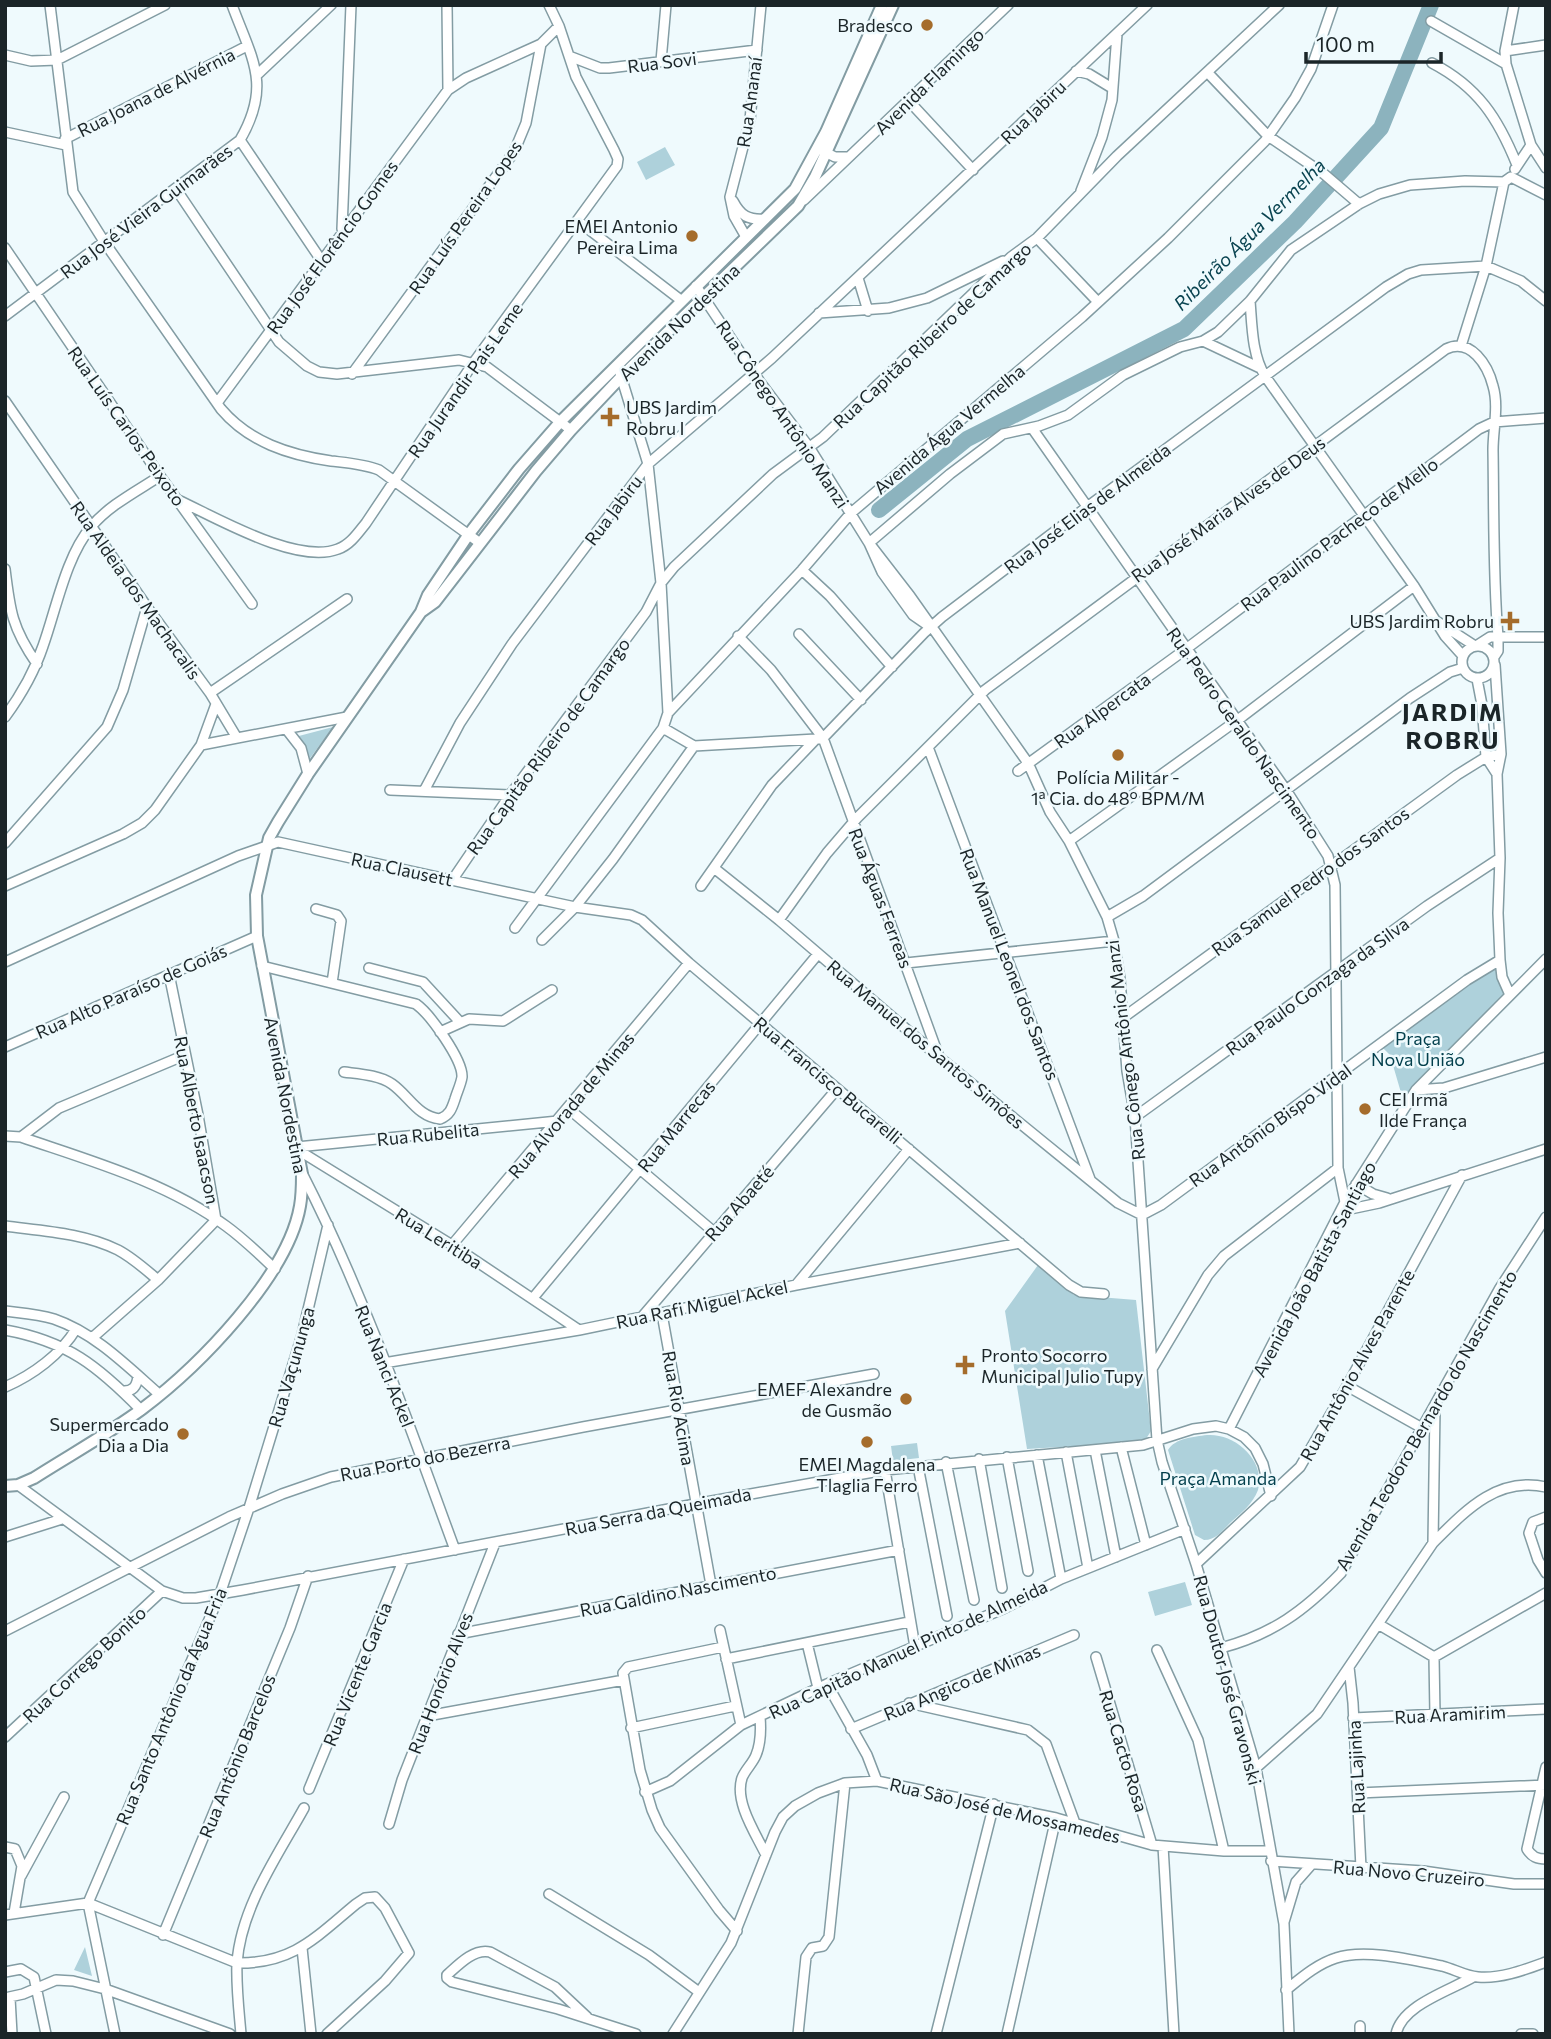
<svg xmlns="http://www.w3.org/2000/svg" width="1551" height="2039" viewBox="0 0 1551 2039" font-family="Commissioner,sans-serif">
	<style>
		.green { fill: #aed1db }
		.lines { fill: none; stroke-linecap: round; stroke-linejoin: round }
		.river { stroke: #8cb3be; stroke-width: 16 }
		.minor-casing { stroke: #839ca3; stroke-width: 12 }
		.major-casing { stroke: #839ca3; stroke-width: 14 }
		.minor { stroke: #fff; stroke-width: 9 }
		.major { stroke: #fff; stroke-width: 10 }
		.poi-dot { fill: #a56c2b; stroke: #effafd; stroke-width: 2.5 }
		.labels { text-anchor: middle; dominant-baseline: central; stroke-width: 5; stroke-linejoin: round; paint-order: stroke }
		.poi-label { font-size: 18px; fill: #1b2528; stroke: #effafd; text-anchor: end }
		.street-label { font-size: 18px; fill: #1b2528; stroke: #effafd }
		.park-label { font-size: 18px; fill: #023f4c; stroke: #effafd }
		.water-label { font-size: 19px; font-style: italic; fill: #0a4451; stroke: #effafd }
		.district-label { font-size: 24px; font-weight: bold; letter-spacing: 2px; fill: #1b2528; stroke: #effafd }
	</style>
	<rect width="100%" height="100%" fill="#effafd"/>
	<path class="green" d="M665,147L675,165L646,180L637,162Z
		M333,727L308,761L295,737Z
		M1499,961L1508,995L1404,1103L1390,1055L1379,1044Z
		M1038,1265L1074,1295L1136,1300L1151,1431L1144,1442L1027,1449L1005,1311Z
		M1207,1435C1235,1433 1266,1460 1258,1490C1253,1504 1240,1514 1230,1523C1222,1531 1216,1540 1204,1540L1195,1535L1168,1450C1175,1438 1194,1437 1207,1435Z
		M917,1443L919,1458L893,1461L891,1446Z
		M1185,1582L1192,1605L1155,1616L1148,1592Z
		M85,1947L92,1976L74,1970Z"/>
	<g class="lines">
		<path class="river" d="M879,510L967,439L1184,329L1295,222L1381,128L1431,5"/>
		<defs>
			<path id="minor" d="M50,5L73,192L105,243L221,409C249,442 289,455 331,461C348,463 364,464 379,470L480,543
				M447,5L448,90
				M1514,5L1505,51L1506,64L1531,145L1546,168
				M1431,21L1506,64
				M1505,51L1546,45
				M5,55L31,61L57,60L165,5
				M569,56L600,68H609L757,50
				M661,61L666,5
				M1432,63C1478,87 1498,118 1517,165
				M1076,71L1089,74L1112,88
				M1208,73L1268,136L1324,174L1359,204
				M258,74L331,5
				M908,100L973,170
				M5,132L66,145
				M65,139L247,46
				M240,140L321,260
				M821,150L835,157H849
				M1515,169L1531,145
				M1511,177L1546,195
				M176,189L279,342L307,366L319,372L337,374L459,360L487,367L571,430
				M1081,191L1102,137L1112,100L1117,34
				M804,200L1008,5
				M733,201C741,216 748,220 765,219
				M578,221L682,301
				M342,229L351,5
				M746,237L734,216L730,197L750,120L761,5
				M1037,238L1098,302
				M5,248L160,476L252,604
				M858,278L868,311
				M696,286L760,382L809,447L869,543L882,572L913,615L926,624
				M1250,301C1252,325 1252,355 1265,376L1414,586L1445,636L1463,656
				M819,313L889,308L927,298L1003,261
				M5,316L240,140C272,85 252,59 232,5
				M1203,341L1260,368
				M1461,346L1486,266L1504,182
				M620,373L648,464L661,583L668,713
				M352,374L514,152L526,123L541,44
				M5,401L147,607L210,693L237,738
				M217,403L448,90L466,78L541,44L559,26
				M1032,428L1286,790L1328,856L1335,885L1338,1168L1345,1202
				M178,500C217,518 297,565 338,549C350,545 358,533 366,523L474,362L617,166L618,159L614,150L576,77L559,26L549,5
				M869,543L910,596L1028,763L1050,812L1069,841L1107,917L1114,941L1120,979L1127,1071L1135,1117L1157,1440L1162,1462L1196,1564L1256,1768L1284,1924L1289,2034
				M869,543L950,474L1003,434L1039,426L1068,415L1123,375L1180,347L1203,341L1218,332L1250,301L1291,250L1359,204L1379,194L1410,185L1465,181L1504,182L1511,177
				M5,569C10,611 12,628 37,664
				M802,570L830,596L892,667
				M1438,622L1475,646
				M799,634L861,700
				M738,636L771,670L823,738L939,1057
				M1462 662a16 16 0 1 1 32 0a16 16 0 1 1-32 0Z
				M1476,646L1490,637H1546
				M1495,665L1501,754L1497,774L1500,858L1498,913L1500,960L1502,977L1510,995
				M1477,679L1482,705L1486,757L1497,774
				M210,693L347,599
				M5,717C21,695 34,673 43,646C56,610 66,556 91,527C108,506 137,491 160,476
				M663,728L694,746L816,739
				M287,730L301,748L308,774
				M201,745L347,717
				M928,747L1090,1179
				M1018,771L1186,649L1479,429L1494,422L1546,418
				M390,790L510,795
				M424,791L460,723L512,644L648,464L772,358L1147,5
				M1069,841L1243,716L1414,586
				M5,843L107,727L123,690L147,607
				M714,868L779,920L940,1058L1118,1203L1142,1215L1161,1205L1467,980L1500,960
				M453,879L510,795L646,612L661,583L674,567L773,474L823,437L1011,257L1037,238L1117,156L1279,5
				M5,886L123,834L142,823L155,810L201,745L216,704
				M701,886L772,785L816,739L823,738L924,633L942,617L1087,507L1386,287L1408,274L1421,270L1486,266L1521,281L1546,301
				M316,909L337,915L341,921L332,983
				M1107,917L1143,896L1410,698L1450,672L1463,668
				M779,920L827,853L857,818L985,690L1446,349C1471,337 1488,366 1493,386C1499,406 1493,429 1493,450C1494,512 1493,575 1498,637V651L1494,657
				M515,928L663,728L668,713L802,570L851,513L1082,317L1168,238L1265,141L1295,98L1311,69L1333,5
				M542,940L575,907L613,859L694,746
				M5,962L238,856L278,842L575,907L631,915L642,920L689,963L1069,1285L1081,1292L1104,1294
				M906,963L1114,941
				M262,966L416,1004C430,1014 463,1060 462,1077C461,1084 457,1092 455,1099C452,1108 450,1115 440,1119C418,1117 409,1096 392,1084C379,1075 359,1074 344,1072
				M369,968L423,982L459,1021
				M1124,1017L1457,775L1486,757L1501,754
				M440,1032L469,1019L503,1021L552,990
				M5,1047L257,936
				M1416,1090L1444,1088L1546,1057
				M569,1109L714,1232
				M1135,1117L1427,906L1500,858
				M5,1136L21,1137C91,1161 166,1182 226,1226C244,1239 259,1254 275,1269
				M21,1137L59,1108L185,1055
				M297,1147L558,1121
				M298,1150L452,1245L579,1330
				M303,1175C364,1294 409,1425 455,1550
				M1356,1184L1373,1194L1387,1198
				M1341,1211L1379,1203L1546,1149
				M5,1226C43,1231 84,1233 118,1250C133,1258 145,1269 158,1280
				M452,1245L689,963
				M796,1285L909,1149
				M533,1298L818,954
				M5,1311C21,1313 38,1314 54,1319C95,1333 128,1367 160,1395
				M662,1314L711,1585
				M642,1317L837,1089
				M5,1330C67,1341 98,1366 141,1410
				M92,1338L158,1280L216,1220L198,1115L169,974
				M384,1363L579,1330L796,1285L1020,1243
				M1152,1369L1208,1275L1224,1256L1338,1168
				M1347,1386L1422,1428
				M5,1387C33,1375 61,1354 76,1329
				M122,1391C133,1392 137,1386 138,1376
				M1229,1429L1345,1202L1416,1090L1546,959
				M1121,1447L1146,1545
				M1095,1450L1116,1557
				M1066,1452L1088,1568
				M1037,1455L1061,1579
				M1007,1457L1028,1571
				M979,1459L1002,1588
				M946,1462L974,1600
				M918,1466L947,1616
				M885,1470L915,1647
				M18,1485L162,1591L183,1598H196L243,1590L695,1504L885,1470L1143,1445L1193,1429L1216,1426L1229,1429L1244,1437L1255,1448L1263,1464L1271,1496
				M1546,1517L1533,1522L1529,1533L1538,1560L1546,1573
				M5,1537L62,1519
				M1433,1543L1435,1408
				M1196,1564L1300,1467L1347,1386L1462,1175
				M1378,1624L1434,1657
				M720,1630L741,1725
				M5,1631L229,1517L282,1494L331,1477L583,1427L874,1374
				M458,1634L899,1550
				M807,1643L818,1688
				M723,1647L628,1667L623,1673L640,1770L652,1810L660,1828L719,1910L737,1931
				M1221,1648C1273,1634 1304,1611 1341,1573L1500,1288L1546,1217
				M1157,1650L1198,1740L1224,1851
				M1096,1657L1152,1845
				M1434,1657L1546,1593
				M1434,1657L1435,1715
				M726,1659L909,1622
				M1349,1667L1353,1703L1361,1868
				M827,1684L867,1755L877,1781
				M909,1703L1028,1730L1046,1744L1075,1823
				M427,1716L624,1680
				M760,1717C761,1729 761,1743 756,1755C753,1763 745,1770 742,1778C734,1802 756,1834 766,1855
				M1353,1718L1546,1709
				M631,1728L735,1706
				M851,1729L1074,1635
				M5,1737L162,1591
				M1546,1767L1527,1849C1532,1857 1537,1859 1546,1859
				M1256,1768L1317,1714L1433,1543C1465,1511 1497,1476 1546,1487
				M309,1789L404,1559
				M645,1792L670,1781L741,1725L827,1684L1005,1608L1061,1579L1185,1529
				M1358,1793L1546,1785
				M389,1824L402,1780L495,1543
				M1163,1846L1174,2034
				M5,1847L15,1849L22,1866L14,1913
				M1271,1861L1423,1871L1514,1884H1546
				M21,1876L64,1797
				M549,1894L649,1955L699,1992
				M88,1903L220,1594L249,1508L302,1335L328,1225
				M88,1903L115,2034
				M5,1915L88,1903L237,1963C293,1964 316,1937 356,1904L365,1898L375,1897L385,1908L409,1953L385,1981L327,2034
				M1284,1922L1296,1882L1311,1865
				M163,1935L290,1628L308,1576
				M302,1948L311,2034
				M5,1972L21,1969L34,1977L46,2034
				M1286,1990C1301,1978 1317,1964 1336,1958C1365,1948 1412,1960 1442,1966C1454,1969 1465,1976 1478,1977C1501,1979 1524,1970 1546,1962
				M5,1998L23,1994L56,1980L73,1981L105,1989L230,2034
				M10,1998L12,2034
				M587,2017L555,1987L490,1952C474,1948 458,1965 447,1975V1978L452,1982L558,2009L636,2034
				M241,2034C239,2011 236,1986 237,1963C241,1907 278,1855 304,1808
				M673,2034L731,1943L775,1832L783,1817L795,1806L818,1793L845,1783L877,1781L1056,1818L1152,1845L1224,1851H1269
				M798,2034L806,1957L812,1948L823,1946L829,1937L845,1783
				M936,2034L994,1804
				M1007,2034L1056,1818
				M1360,2034V2026
				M1396,2034C1402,2005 1449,1991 1473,1977
				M1521,2034H1533"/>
			<path id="major" d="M421,612L435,602L536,471L571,430L622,376L798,206L815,177L893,5
				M5,1486L18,1485L34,1478C70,1455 108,1434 142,1409C198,1367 288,1276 300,1206C302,1195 302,1184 302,1174L257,936L256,895L269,838L278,822L308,774L421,612L428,595L469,534L519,469L561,421L795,189L826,132L882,5"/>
		</defs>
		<use href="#minor" class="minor-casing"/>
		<use href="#major" class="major-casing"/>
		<use href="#minor" class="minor"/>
		<use href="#major" class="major"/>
	</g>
	<g class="poi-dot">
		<circle cx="927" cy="25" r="7"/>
		<circle cx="692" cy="236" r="7"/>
		<path d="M606.5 406.5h7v7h7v7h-7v7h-7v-7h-7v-7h7z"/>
		<path d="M1506.5 610.5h7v7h7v7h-7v7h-7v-7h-7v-7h7z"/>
		<circle cx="1118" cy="755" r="7"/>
		<circle cx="1365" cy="1109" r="7"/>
		<path d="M961.5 1354.5h7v7h7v7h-7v7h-7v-7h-7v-7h7z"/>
		<circle cx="906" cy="1399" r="7"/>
		<circle cx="183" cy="1434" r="7"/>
		<circle cx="867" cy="1442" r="7"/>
	</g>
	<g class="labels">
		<g class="poi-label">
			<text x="913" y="25">Bradesco</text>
			<text x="678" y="226">EMEI Antonio<tspan x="678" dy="21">Pereira Lima</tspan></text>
			<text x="626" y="407" text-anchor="start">UBS Jardim<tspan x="626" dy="21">Robru I</tspan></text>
			<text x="1494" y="621">UBS Jardim Robru</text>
			<text x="1118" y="777" text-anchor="middle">Polícia Militar -<tspan x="1118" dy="21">1ª Cia. do 48º BPM/M</tspan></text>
			<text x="1379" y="1099" text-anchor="start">CEI Irmã<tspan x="1379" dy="21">Ilde França</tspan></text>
			<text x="981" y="1355" text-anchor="start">Pronto Socorro<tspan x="981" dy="21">Municipal Julio Tupy</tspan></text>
			<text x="892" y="1389">EMEF Alexandre<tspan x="892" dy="21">de Gusmão</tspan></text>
			<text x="169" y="1424">Supermercado<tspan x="169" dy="21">Dia a Dia</tspan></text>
			<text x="867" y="1464" text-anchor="middle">EMEI Magdalena<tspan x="867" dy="21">Tlaglia Ferro</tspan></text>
		</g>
		<g class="street-label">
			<text transform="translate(662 62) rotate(-7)">Rua Sovi</text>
			<text transform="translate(929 81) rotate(-44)">Avenida Flamingo</text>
			<text transform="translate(156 92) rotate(-27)">Rua Joana de Alvérnia</text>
			<text transform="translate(749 102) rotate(-82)">Rua Ananaí</text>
			<text transform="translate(1033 112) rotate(-44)">Rua Jabiru</text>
			<text transform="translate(146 211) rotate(-37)">Rua José Vieira Guimarães</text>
			<text transform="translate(465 217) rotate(-55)">Rua Luís Pereira Lopes</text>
			<text transform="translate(332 247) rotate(-54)">Rua José Florêncio Gomes</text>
			<text transform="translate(679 322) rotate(-44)">Avenida Nordestina</text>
			<text transform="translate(932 335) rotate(-43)">Rua Capitão Ribeiro de Camargo</text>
			<text transform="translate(465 380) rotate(-55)">Rua Jurandir Pais Leme</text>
			<text transform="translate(783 414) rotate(56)">Rua Cônego Antônio Manzi</text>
			<text transform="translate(127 426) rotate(55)">Rua Luís Carlos Peixoto</text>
			<text transform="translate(949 429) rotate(-40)">Avenida Água Vermelha</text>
			<text transform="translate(1087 508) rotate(-37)">Rua José Elias de Almeida</text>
			<text transform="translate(1228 509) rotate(-36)">Rua José Maria Alves de Deus</text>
			<text transform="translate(613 510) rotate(-53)">Rua Jabiru</text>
			<text transform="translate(1339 534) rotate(-37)">Rua Paulino Pacheco de Mello</text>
			<text transform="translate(136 590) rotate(55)">Rua Aldeia dos Machacalis</text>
			<text transform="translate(1102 710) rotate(-36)">Rua Alpercata</text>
			<text transform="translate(1244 733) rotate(55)">Rua Pedro Geraldo Nascimento</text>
			<text transform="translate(548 746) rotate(-54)">Rua Capitão Ribeiro de Camargo</text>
			<text transform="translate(402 869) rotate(12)">Rua Clausett</text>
			<text transform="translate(1310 881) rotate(-36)">Rua Samuel Pedro dos Santos</text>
			<text transform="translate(881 898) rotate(69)">Rua Águas Ferreas</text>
			<text transform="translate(1010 964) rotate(69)">Rua Manuel Leonel dos Santos</text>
			<text transform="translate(1317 986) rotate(-36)">Rua Paulo Gonzaga da Silva</text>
			<text transform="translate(131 991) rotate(-24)">Rua Alto Paraíso de Goiás</text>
			<text transform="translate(926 1044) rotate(40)">Rua Manuel dos Santos Simões</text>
			<text transform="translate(1125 1050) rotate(-97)">Rua Cônego Antônio Manzi</text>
			<text transform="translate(828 1080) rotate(40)">Rua Francisco Bucarelli</text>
			<text transform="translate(286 1095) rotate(79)">Avenida Nordestina</text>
			<text transform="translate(571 1105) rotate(-50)">Rua Alvorada de Minas</text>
			<text transform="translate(197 1120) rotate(79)">Rua Alberto Isaacson</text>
			<text transform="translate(1270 1125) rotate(-36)">Rua Antônio Bispo Vidal</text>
			<text transform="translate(676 1126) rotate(-51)">Rua Marrecas</text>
			<text transform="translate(428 1134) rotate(-6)">Rua Rubelita</text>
			<text transform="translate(739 1203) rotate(-49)">Rua Abaeté</text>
			<text transform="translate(439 1238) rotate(32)">Rua Leritiba</text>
			<text transform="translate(1314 1269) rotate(-62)">Avenida João Batista Santiago</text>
			<text transform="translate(702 1304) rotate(-12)">Rua Rafi Miguel Ackel</text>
			<text transform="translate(1357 1365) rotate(-61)">Rua Antônio Alves Parente</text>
			<text transform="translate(385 1366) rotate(68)">Rua Nanci Ackel</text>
			<text transform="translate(291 1367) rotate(-74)">Rua Vaçununga</text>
			<text transform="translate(679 1408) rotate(80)">Rua Rio Acima</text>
			<text transform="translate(1426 1420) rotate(-60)">Avenida Teodoro Bernardo do Nascimento</text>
			<text transform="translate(425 1458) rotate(-11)">Rua Porto do Bezerra</text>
			<text transform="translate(658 1511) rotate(-11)">Rua Serra da Queimada</text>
			<text transform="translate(678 1591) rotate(-11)">Rua Galdino Nascimento</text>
			<text transform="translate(908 1649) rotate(-25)">Rua Capitão Manuel Pinto de Almeida</text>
			<text transform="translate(84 1664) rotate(-43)">Rua Corrego Bonito</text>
			<text transform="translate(357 1674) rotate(-68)">Rua Vicente Garcia</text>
			<text transform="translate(1228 1680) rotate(75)">Rua Doutor José Gravonski</text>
			<text transform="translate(962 1682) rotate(-23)">Rua Angico de Minas</text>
			<text transform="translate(440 1683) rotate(-69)">Rua Honório Alves</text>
			<text transform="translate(171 1706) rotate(-67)">Rua Santo Antônio da Água Fria</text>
			<text transform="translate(1450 1714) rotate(-3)">Rua Aramirim</text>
			<text transform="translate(1124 1751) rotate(73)">Rua Cacto Rosa</text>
			<text transform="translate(237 1756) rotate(-68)">Rua Antônio Barcelos</text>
			<text transform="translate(1356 1767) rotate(-93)">Rua Lajinha</text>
			<text transform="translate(1005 1810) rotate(13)">Rua São José de Mossamedes</text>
			<text transform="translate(1409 1873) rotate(5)">Rua Novo Cruzeiro</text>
		</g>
		<g class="park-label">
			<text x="1418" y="1038">Praça<tspan x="1418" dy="21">Nova União</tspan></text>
			<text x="1218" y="1478">Praça Amanda</text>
		</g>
		<g class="water-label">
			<text transform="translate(1249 234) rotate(-45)">Ribeirão Água Vermelha</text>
		</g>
		<g class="district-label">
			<text x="1453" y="711">JARDIM<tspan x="1453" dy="28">ROBRU</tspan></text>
		</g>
	</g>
	<rect width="1551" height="2039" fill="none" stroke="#1b2528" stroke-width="14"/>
	<path d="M1306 52v10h135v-10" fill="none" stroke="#1b2528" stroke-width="3.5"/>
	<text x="1316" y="52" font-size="21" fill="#1b2528" stroke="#effafd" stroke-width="5" paint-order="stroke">100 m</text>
</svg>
